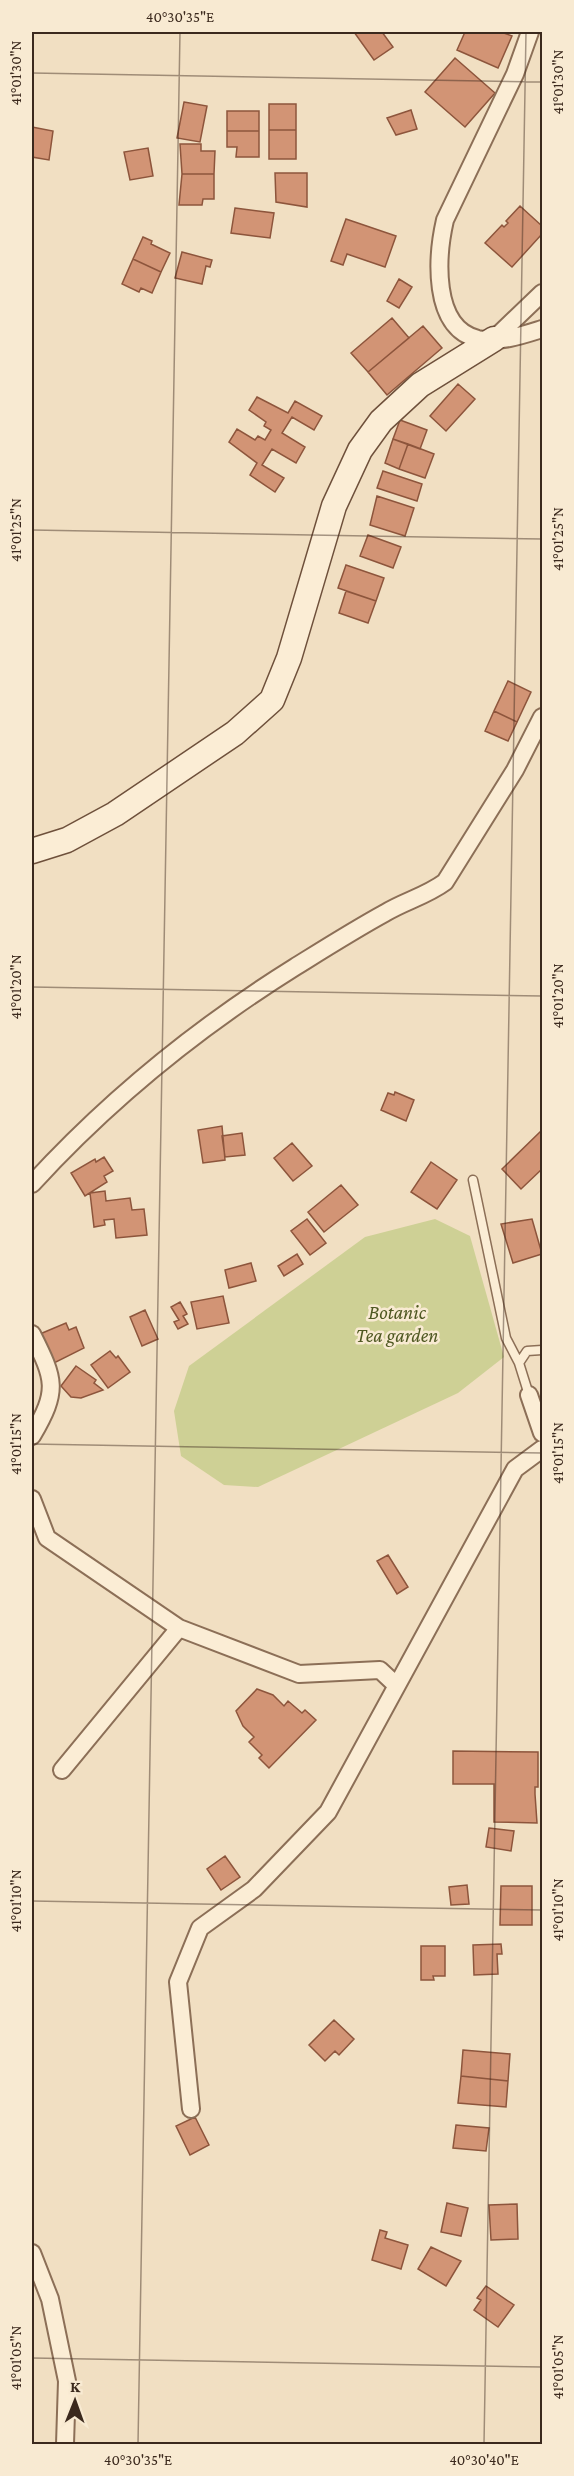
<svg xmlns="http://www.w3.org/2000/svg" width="574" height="2476" viewBox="0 0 574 2476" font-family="'Crimson Pro',serif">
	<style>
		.green { fill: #ced095 }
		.building { fill: #d29475; stroke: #8d553c; stroke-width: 1.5 }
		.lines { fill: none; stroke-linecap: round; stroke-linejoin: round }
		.lane-casing { stroke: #8c6f57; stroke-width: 11 }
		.street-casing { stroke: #8c6f57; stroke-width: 20 }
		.secondary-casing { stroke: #6e503b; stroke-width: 27 }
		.lane { stroke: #fbedd5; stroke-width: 8 }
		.street { stroke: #fbedd5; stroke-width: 16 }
		.secondary { stroke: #fbedd5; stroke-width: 24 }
		.ticks { fill: none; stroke: #3b291d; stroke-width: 1.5; stroke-opacity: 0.45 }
		.labels { text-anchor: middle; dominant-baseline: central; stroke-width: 5; stroke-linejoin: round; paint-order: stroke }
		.park-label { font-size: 20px; font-style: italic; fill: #4f5822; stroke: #f8ead2 }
		.neatline { fill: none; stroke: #3b291d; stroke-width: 2 }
		.ticks-label { font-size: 15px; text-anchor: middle; fill: #3b291d }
	</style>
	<rect width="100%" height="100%" fill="#f1dfc2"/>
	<path class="green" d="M435,1219L470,1236L504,1357L458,1393L258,1487L224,1485L181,1456L174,1411L189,1366L365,1237Z"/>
	<path class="building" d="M354,32H382L393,47L374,60Z
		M465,32H501L512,36L498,68L457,50Z
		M455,58L495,93L465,127L425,92Z
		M184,102L207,106L200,142L177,138Z
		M269,104H296V130H269Z
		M411,110L417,129L396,135L387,118Z
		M227,111H259V131H227Z
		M32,127L53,131L49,160L32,157Z
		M269,130H296V159H269Z
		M227,131H259V157H236L237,147H227Z
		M180,144H201V151H215L214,174H182Z
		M148,148L153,176L130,180L124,152Z
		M275,173H307V207L276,202Z
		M182,174H214V199H203L202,205H179Z
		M520,206L542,226V234L512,267L485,243L502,225L504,227L508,223L506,221Z
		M235,208L274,213L270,238L231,233Z
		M346,219L396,236L385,267L347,254L343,265L331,261Z
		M143,237L152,241L151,244L170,253L161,272L133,259Z
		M182,252L212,260L210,267L206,266L202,284L175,278Z
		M133,259L161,272L152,293L141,288L139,292L122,284Z
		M399,279L412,287L399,308L387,301Z
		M392,318L409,338L368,372L351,353Z
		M423,326L442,348L387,395L368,372Z
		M458,384L475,399L446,431L430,416Z
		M257,397L288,413L295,401L322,416L314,430L292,417L282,433L305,447L296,463L272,449L262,465L284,478L275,492L250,475L257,463L229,442L237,429L255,440L258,436L265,440L271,430L264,426L266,422L249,410Z
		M400,420L427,430L420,449L393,439Z
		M393,439L408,444L399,469L385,463Z
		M408,444L434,454L425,478L399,469Z
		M383,471L422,484L417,501L377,488Z
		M377,496L414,508L405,536L370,525Z
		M368,535L401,547L393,568L360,556Z
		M346,565L384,578L376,601L338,588Z
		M346,591L376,601L368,623L339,613Z
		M508,681L531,692L517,722L494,711Z
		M494,711L517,722L508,741L485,731Z
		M395,1092L414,1100L406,1121L381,1110L388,1093L394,1095Z
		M222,1126L225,1160L203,1163L198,1130Z
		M542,1130V1169L521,1189L502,1169Z
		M242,1133L245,1155L225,1157L222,1136Z
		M292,1143L312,1166L293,1181L274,1158Z
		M104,1157L113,1171L104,1176L107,1182L85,1196L71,1173L95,1159L96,1162Z
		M431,1162L457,1180L437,1209L411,1192Z
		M341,1185L358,1205L324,1232L308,1212Z
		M105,1191L106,1201L130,1198L132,1210L144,1209L147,1235L116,1238L114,1219L104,1220L105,1225L94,1227L90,1193Z
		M307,1219L326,1243L310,1255L291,1231Z
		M532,1219L542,1254L513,1263L501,1224Z
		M297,1254L303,1264L284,1276L278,1266Z
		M251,1263L256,1281L229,1288L225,1270Z
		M223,1296L229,1323L197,1329L191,1302Z
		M180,1302L187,1314L183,1316L188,1324L178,1329L174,1322L179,1320L171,1307Z
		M145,1310L158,1339L142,1346L130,1317Z
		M66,1323L69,1330L76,1327L84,1348L52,1364L40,1334Z
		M110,1351L116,1358L118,1356L130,1372L108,1388L91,1365Z
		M76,1366L96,1380L94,1383L103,1390L81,1398L71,1397L61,1386Z
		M388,1555L408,1587L397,1594L377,1561Z
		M257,1689L273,1695L284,1706L288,1701L302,1713L305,1710L316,1720L269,1768L259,1758L262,1755L249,1742L254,1737L243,1726L236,1711Z
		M453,1751L538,1752V1787H535V1794L537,1823L494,1822V1784H453Z
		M489,1828L514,1831L511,1851L486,1847Z
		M225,1856L240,1877L221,1890L207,1869Z
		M467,1885L469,1904L451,1905L449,1887Z
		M501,1886H532V1925H500Z
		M501,1944L502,1954H497L498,1974L474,1975L473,1945Z
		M421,1946H445V1976H433L434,1980H421Z
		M334,2020L354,2039L339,2055L335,2051L325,2061L309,2045Z
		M463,2050L510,2054L508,2081L461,2076Z
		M461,2076L508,2081L506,2107L458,2103Z
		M195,2117L209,2145L190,2155L176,2126Z
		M456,2125L489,2128L486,2151L453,2148Z
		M447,2203L468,2208L461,2236L441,2232Z
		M517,2204L518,2239L491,2240L489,2205Z
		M380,2230L387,2232L385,2238L408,2245L401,2269L372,2260Z
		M431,2247L461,2261L446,2286L418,2269Z
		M486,2286L514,2305L498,2327L474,2310L481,2300L477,2298Z"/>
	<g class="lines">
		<defs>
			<path id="lane" d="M473,1180L506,1338L519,1363
				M529,1395L519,1363L527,1351L542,1350"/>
			<path id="street" d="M530,32L515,74L445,220C437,255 431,328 478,339C500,343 523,335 542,329
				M494,339L542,293
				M32,1184C108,1101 199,1027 295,967C324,949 354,930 385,913C405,901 426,896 445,882L515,770L542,717
				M32,1334C55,1380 59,1390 32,1436
				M529,1395L542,1433
				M32,1499L47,1538L179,1628L299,1674L380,1670L396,1685
				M62,1770L179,1628
				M191,2109L178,1982L200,1928L254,1889L328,1812L515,1469L542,1449
				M32,2253L50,2299L67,2381L65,2444"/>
			<path id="secondary" d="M32,851L67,840L115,814L235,733L272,700L289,658L334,506L360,450L381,421L420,385L494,339"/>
		</defs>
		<use href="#lane" class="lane-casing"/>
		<use href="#street" class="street-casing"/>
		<use href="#secondary" class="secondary-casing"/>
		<use href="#lane" class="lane"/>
		<use href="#street" class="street"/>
		<use href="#secondary" class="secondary"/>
	</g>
	<path class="ticks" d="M32,73L542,82M32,530L542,539M32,987L542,996M32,1444L542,1453M32,1901L542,1910M32,2358L542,2367M138,2444L180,32M484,2444L526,32"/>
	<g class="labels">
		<g class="park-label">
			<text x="397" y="1312">Botanic<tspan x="397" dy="23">Tea garden</tspan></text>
		</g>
	</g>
	<rect width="574" height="2476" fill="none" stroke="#f8ead2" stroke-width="66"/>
	<g transform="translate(75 2401) rotate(1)" stroke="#f8ead2" stroke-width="4.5" paint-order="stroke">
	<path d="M0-4.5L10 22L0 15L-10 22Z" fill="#3b291d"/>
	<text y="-9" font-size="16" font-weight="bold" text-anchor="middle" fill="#3b291d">K</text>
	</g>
	<rect x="33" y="33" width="508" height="2410" class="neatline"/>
	<g class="ticks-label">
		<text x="180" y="22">40°30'35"E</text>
		<text transform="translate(16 73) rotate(-90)" y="5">41°01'30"N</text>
		<text transform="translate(558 82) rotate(-90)" y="5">41°01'30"N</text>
		<text transform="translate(16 530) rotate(-90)" y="5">41°01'25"N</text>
		<text transform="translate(558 539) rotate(-90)" y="5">41°01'25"N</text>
		<text transform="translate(16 987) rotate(-90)" y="5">41°01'20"N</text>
		<text transform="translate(558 996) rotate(-90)" y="5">41°01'20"N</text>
		<text transform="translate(16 1444) rotate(-90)" y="5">41°01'15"N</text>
		<text transform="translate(558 1453) rotate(-90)" y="5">41°01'15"N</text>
		<text transform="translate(16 1901) rotate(-90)" y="5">41°01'10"N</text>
		<text transform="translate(558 1910) rotate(-90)" y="5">41°01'10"N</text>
		<text transform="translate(16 2358) rotate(-90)" y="5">41°01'05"N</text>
		<text transform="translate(558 2367) rotate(-90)" y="5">41°01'05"N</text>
		<text x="138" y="2465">40°30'35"E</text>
		<text x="484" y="2465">40°30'40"E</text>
	</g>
</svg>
